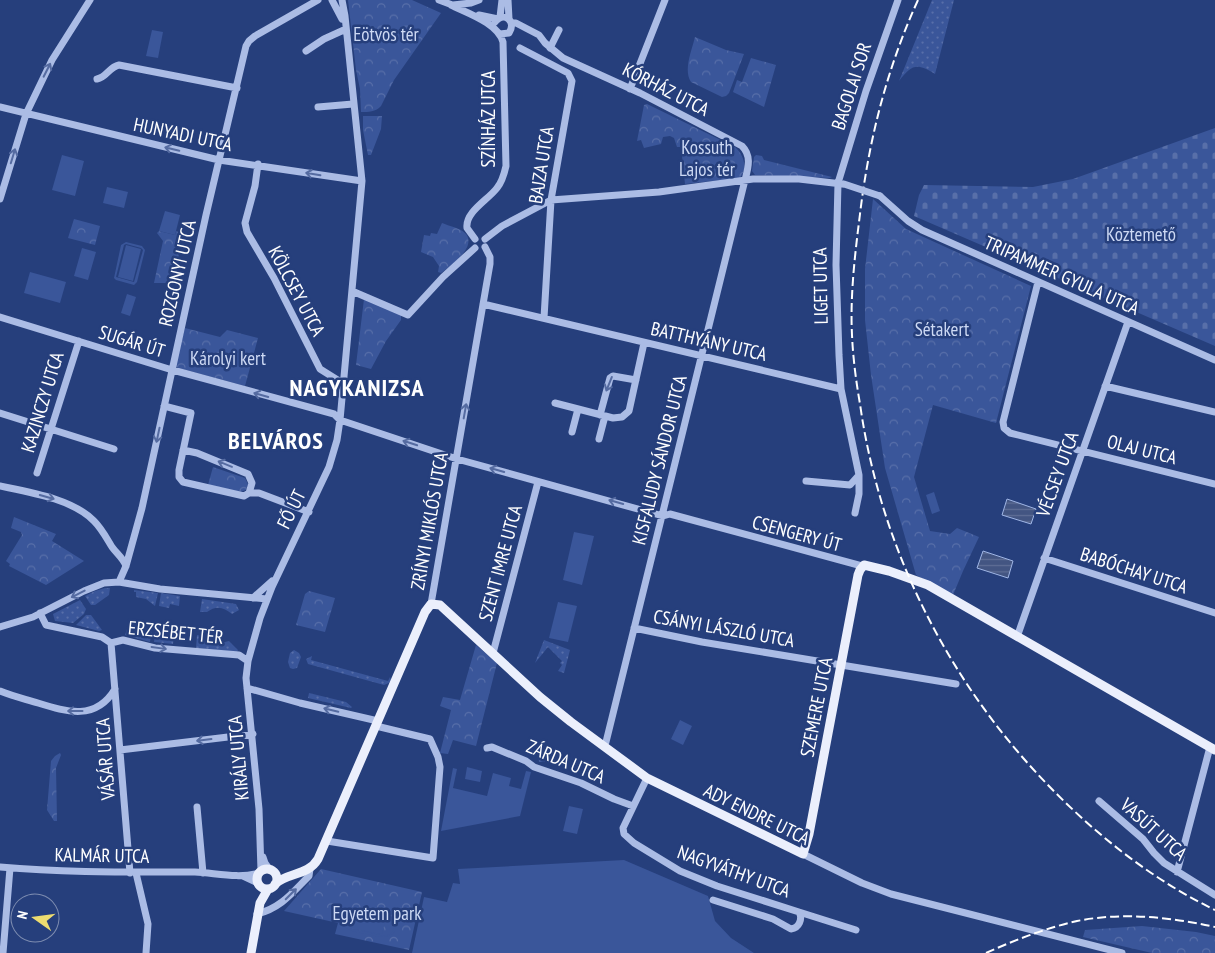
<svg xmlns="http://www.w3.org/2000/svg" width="1215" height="953" viewBox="0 0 1215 953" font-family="'PT Sans Narrow',sans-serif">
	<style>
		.grass { fill: url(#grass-dots) }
		.cemetery { fill: url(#cemetery-stones) }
		.park { fill: url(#park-crowns) }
		.garden { fill: #3a569a; fill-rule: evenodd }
		.water { fill: url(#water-rules); stroke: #9fb5e5 }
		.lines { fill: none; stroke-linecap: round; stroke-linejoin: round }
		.minor { stroke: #abbce5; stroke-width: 7 }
		.major { stroke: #ebeffc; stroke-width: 9 }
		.rail { stroke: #fff; stroke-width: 2; stroke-dasharray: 9 4; stroke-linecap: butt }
		.minor-bridge { stroke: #abbce5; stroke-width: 7 }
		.oneway { stroke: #556ba1 }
		.labels { text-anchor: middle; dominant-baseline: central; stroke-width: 5; stroke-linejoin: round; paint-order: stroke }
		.park-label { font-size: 19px; fill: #cdd9f4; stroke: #263f7c }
		.street-label { font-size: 19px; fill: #fff; stroke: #263f7c }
		.district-label { font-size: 24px; font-weight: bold; letter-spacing: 1px; fill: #fff; stroke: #263f7c }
	</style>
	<defs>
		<pattern id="grass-dots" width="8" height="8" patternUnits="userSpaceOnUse" patternTransform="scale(1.25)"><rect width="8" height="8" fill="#3a569a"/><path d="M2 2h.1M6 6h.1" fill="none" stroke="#586fa9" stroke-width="1.8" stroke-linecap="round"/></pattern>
		<pattern id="cemetery-stones" width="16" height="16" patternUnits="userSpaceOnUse" patternTransform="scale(1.25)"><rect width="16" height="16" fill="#3a569a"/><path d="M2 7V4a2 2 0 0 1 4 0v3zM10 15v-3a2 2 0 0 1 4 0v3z" fill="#586fa9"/></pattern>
		<pattern id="park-crowns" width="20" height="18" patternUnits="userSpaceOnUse" patternTransform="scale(1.25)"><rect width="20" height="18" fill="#3a569a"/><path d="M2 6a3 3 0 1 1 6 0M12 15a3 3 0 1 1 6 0" fill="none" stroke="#586fa9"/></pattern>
		<pattern id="water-rules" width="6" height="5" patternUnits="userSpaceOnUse" patternTransform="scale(1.25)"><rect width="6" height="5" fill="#435582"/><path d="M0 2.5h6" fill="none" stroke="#5f6e95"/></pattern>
	</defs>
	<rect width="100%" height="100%" fill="#263f7c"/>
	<path class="grass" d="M932,0H954L935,74C917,63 912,64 899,81Z
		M105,588H110L109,595L95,605H91L85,596L95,591Z
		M134,590L158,593L155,606L146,599L136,597V592H134Z
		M161,593L180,596L179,606L170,604L169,608L159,606Z
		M202,599L236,604L239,610L232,614C224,607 216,605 207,612H200Z
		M80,600L86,609L84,614L73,623L55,621L53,614Z
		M86,615H91L102,630L99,631L76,625Z
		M150,627L152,628L150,642L125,635L127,629L137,632Z
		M156,628L166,629V634L174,635L173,644L154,642Z
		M197,635C212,637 209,647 229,641L238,650L237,652L196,648Z
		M544,640L570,650L564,673L558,671L562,665L560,663L562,661L548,647L535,663Z
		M294,650L299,653L301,657L297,668L293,669L290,668L288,662L290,653Z
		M312,656L311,660L388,681L390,677L391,680L389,683L384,685L308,664L306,659Z
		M309,693L346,702L352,707L351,708L308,698Z"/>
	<path class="cemetery" d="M1215,128V346L914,216L919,195L924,185L1033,187L1073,179Z"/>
	<path class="park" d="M348,0H412L441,13L394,80L381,106C376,112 368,112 361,112L360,89L356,70Z
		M695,37L726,50L744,54L729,93L726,96L722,97L691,82C683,70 692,50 695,37Z
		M751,58L776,65L764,107L733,92L737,80L742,82Z
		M647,104L735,147C744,155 748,168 740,178L685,184L681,147H677L674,138L670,136L663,137L661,144L644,148L641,140L637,141L644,105Z
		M363,116H382L381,129L371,155H368L363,130Z
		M756,155L762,156L764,160L832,177L830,178L755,175L752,171L754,157Z
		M873,199L906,229L1031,286L996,423L933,405L914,477L930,531L950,534L957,528L979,537L963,571L953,595L916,575L885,468L871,375L865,320V269Z
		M74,219L100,226L95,245L68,238Z
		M442,223C449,226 460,228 465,233C478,246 451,266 441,273L438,272L439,266L433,257L421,252L424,235L430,236L431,233L437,234Z
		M159,231L175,235L176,231L179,232L178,239L182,240L178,259L174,258L169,277L173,278L171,283H154L163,241L157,233Z
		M364,299L401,315V320L386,341L371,369L356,365Z
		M185,328L220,337L227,330L258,338L245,386L175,367Z
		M213,467L245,478L248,484L246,490L240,492L208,485Z
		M14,517L56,534L52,541L84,561L46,585L9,566L10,564L6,561L22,535L21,532L11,528Z
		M309,591L335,598L325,632L296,625L305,594Z
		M476,645L497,663L476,746L453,740L448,754L440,753L451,710L440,706L443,697L460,700Z
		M541,748L554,750L553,761L539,762L538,755L541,753Z
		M60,753L61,755L56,768L57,821H54L47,810L51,761L55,756Z
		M321,869L422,892L409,950L335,934L338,923L284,911Z
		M1142,926L1196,932L1215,936V953H1152L1083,937L1085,930Z"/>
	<path class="garden" d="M152,30L163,32L158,58L146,56Z
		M62,155L84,161L75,196L52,190Z
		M107,187L128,192L124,208L103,203Z
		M165,211L180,215L175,235L159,231Z
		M126,242L142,246L145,250L137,282L134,285L116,280L114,278L121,245ZM126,244L141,248L143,250L134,282L116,277L124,245Z
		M126,245L141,249L133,281L118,277Z
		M82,248L96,252L88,280L74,276Z
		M30,272L66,282L60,303L24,293Z
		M127,294L136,297L130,316L121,313Z
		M934,492L940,511L932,514L926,495Z
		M574,532L594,536L582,585L563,580Z
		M558,602L577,606L568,642L549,638Z
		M680,720L692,726L683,745L671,739Z
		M467,767L482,771L480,782L465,779Z
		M453,768L457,769L453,788L487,796L493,773L511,778L509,786L521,789L526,771L531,772L520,816L441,831Z
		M569,806L583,809L577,834L563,831Z
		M624,860L708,896L715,921L731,938L754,953H412L424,897L447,902L453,883L460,884L458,869Z
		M353,907L391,916L396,923C397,942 379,937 367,934C361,933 353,932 348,929C336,923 343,909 353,907ZM353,909L390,918L394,924C395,931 391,935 384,936L349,928L382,934L386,918L352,910L348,927C341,920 344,911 353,909Z"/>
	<path class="water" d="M1007,499L1036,509L1031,524L1002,515Z
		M983,551L1013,561L1008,578L977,568Z"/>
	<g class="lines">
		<path class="minor" d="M332,0L342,19
			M439,0L455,6
			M508,0L509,19
			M451,5C467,13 498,23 503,42L506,166C504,175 502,182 497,188C488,200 465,212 467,228L475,239
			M453,5L471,3L479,0
			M479,15L498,19
			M500,17L502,0
			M495,22C504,11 517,21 509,33L500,34
			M512,23H516L539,35L545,43L563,58L640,93L742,146C752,156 748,168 745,180L606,742L603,746
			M520,48L568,73L572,81L551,200L544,318
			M550,48L559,30
			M306,51L324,39L346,29
			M97,79C107,77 109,67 119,65L237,88
			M630,89L665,0
			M0,107L219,160L362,181
			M318,107L353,104
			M258,164L255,186L245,223L247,232L274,278L320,369L344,384
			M880,196L908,221L922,230L1215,360
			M0,199L26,114L52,60L90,0
			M485,239L502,226L551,200L659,192L753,179H799L842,184
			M1038,282L1003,422L1004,428L1010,433L1215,484
			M352,291L408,315L443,277L475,248
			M483,304L841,389
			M0,317L169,369L334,414L340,420L457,459L663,516L670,514L862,566
			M1105,386L1215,412
			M555,403L613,418L622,417L629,411L644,343
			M164,406L191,413L179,470V477L183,482L244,496L249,493H259L309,512
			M0,413L114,449
			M600,415L610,378L613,376L636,380
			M572,432L578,409
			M599,439L605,416
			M183,450L197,453L248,474L252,483L249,493
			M37,473L79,341
			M806,481L850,485L859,475L841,389L839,355L836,265L838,183L866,91L898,0
			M0,486C29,492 73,499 94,521C102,529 107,539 112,547C117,554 123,558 126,566
			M855,513L859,494V475
			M1044,558L1215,613
			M119,582L126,566L142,508L206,215L246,46L249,41L255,36L318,0
			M253,598L272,581
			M431,604L490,264V257L485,247
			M40,613L46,625L102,637L111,643L123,640L155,648L239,655L248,661
			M0,627L33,617L84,591L104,583L119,582L160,589L267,599
			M634,628L702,642L956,684
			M1017,637L1128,322
			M111,643L130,873
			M493,653L538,482
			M247,688L300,703L378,721
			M0,691C12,696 25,699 38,703C67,712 96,721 115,689
			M487,748L492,747L526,761L534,767L581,783L614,799L633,806
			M120,750L253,734
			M647,778L623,828L624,834L634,843L680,871L717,886L799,912C803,919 799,928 791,929L773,919L713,900
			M1099,801L1143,839L1154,853L1164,863L1215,895
			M197,807L203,873
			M327,841L433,858L440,767L438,757L430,739L376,726
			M803,854L862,883L891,894L1122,953
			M263,857L265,863L270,870
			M0,867C65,873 130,872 195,872C216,873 238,879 259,873
			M261,871L259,809L246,678L248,661L260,618L272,587L329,467L337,440L340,420L362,181L345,16L342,0
			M1177,872L1210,747
			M136,873L148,924L146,953
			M243,876L258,883
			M799,912L856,930
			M257,914C281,908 292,893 309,876L310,869
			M3,953L10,868"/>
		<path class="major" d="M257 879a10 10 0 1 1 20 0a10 10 0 1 1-20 0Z
			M275,884C288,872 308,876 318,859L425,612L431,604L440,605L540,697L571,722L647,778L803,854L809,834L858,575L860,570L864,565L889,571L928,585L1215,750
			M251,953L260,903L268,889"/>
		<path class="rail" d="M918,0C887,68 869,139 860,214C855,254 850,295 852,335C853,358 856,381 860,404C880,546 947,680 1046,783C1095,834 1151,879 1215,910
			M986,953C1015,940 1046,928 1077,921C1122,912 1171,917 1215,927"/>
		<path class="minor-bridge" d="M844,184L880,196"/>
	</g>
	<defs><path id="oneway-shaft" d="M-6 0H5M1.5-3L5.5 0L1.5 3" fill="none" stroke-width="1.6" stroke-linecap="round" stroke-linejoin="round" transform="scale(1.25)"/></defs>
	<g class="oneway">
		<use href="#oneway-shaft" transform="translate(47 70) rotate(-63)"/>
		<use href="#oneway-shaft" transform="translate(172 149) rotate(-167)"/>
		<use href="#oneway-shaft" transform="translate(13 156) rotate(-73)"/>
		<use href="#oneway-shaft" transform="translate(313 174) rotate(-171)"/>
		<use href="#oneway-shaft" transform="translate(609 384) rotate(112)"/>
		<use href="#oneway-shaft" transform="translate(261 395) rotate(-164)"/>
		<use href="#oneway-shaft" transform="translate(465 411) rotate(-80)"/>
		<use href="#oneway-shaft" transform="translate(158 435) rotate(102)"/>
		<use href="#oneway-shaft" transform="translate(410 443) rotate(-162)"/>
		<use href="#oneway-shaft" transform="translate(225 464) rotate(-158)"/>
		<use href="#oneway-shaft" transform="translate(497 470) rotate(-164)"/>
		<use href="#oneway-shaft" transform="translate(47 497) rotate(16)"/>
		<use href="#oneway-shaft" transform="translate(616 502) rotate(-164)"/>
		<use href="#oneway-shaft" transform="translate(78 594) rotate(153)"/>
		<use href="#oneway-shaft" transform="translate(159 648) rotate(8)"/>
		<use href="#oneway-shaft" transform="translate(331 710) rotate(-167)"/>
		<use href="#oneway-shaft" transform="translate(75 711) rotate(180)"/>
		<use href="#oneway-shaft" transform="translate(204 740) rotate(173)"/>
		<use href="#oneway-shaft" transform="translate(291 894) rotate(-45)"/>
	</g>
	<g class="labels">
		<g class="park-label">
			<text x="386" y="34">Eötvös tér</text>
			<text x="707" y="147">Kossuth<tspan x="707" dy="22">Lajos tér</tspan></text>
			<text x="1141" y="234">Köztemető</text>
			<text x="942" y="329">Sétakert</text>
			<text x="228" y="358">Károlyi kert</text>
			<text x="377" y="913">Egyetem park</text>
		</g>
		<g class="street-label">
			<text transform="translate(851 86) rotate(-72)">BAGOLAI SOR</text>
			<text transform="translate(666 89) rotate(27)">KÓRHÁZ UTCA</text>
			<text transform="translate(488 119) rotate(-90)">SZÍNHÁZ UTCA</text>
			<text transform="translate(183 134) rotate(12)">HUNYADI UTCA</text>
			<text transform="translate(541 165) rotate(-81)">BAJZA UTCA</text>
			<text transform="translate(177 273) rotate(-77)">ROZGONYI UTCA</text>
			<text transform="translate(1062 275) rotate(24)">TRIPAMMER GYULA UTCA</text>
			<text transform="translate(820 286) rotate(-91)">LIGET UTCA</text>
			<text transform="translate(297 291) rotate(62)">KÖLCSEY UTCA</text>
			<text transform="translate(132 341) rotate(17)">SUGÁR ÚT</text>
			<text transform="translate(709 341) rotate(13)">BATTHYÁNY UTCA</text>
			<text transform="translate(42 402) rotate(-73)">KAZINCZY UTCA</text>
			<text transform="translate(1142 449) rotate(14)">OLAJ UTCA</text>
			<text transform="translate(659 460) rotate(-76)">KISFALUDY SÁNDOR UTCA</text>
			<text transform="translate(1057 474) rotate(-70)">VÉCSEY UTCA</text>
			<text transform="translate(291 509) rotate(-64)">FŐ ÚT</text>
			<text transform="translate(429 521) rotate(-80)">ZRÍNYI MIKLÓS UTCA</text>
			<text transform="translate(797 533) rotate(15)">CSENGERY ÚT</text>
			<text transform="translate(500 563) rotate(-75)">SZENT IMRE UTCA</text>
			<text transform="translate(1134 570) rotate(18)">BABÓCHAY UTCA</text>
			<text transform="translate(724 628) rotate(10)">CSÁNYI LÁSZLÓ UTCA</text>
			<text transform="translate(176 632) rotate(6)">ERZSÉBET TÉR</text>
			<text transform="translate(816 707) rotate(-79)">SZEMERE UTCA</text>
			<text transform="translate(238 758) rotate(-95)">KIRÁLY UTCA</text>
			<text transform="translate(105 759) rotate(-94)">VÁSÁR UTCA</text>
			<text transform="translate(566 761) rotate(23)">ZÁRDA UTCA</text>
			<text transform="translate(757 814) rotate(26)">ADY ENDRE UTCA</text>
			<text transform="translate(1154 829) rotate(42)">VASÚT UTCA</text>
			<text transform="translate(102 855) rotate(1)">KALMÁR UTCA</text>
			<text transform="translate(734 871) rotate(20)">NAGYVÁTHY UTCA</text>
		</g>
		<g class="district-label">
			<text x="357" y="387">NAGYKANIZSA</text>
			<text x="276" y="440">BELVÁROS</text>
		</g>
	</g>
	<g transform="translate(35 918) rotate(284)"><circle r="24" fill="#263f7c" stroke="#7d8cb0"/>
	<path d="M0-4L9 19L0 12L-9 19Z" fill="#eddc70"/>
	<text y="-8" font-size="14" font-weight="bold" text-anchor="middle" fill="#ffffff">N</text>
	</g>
</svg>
